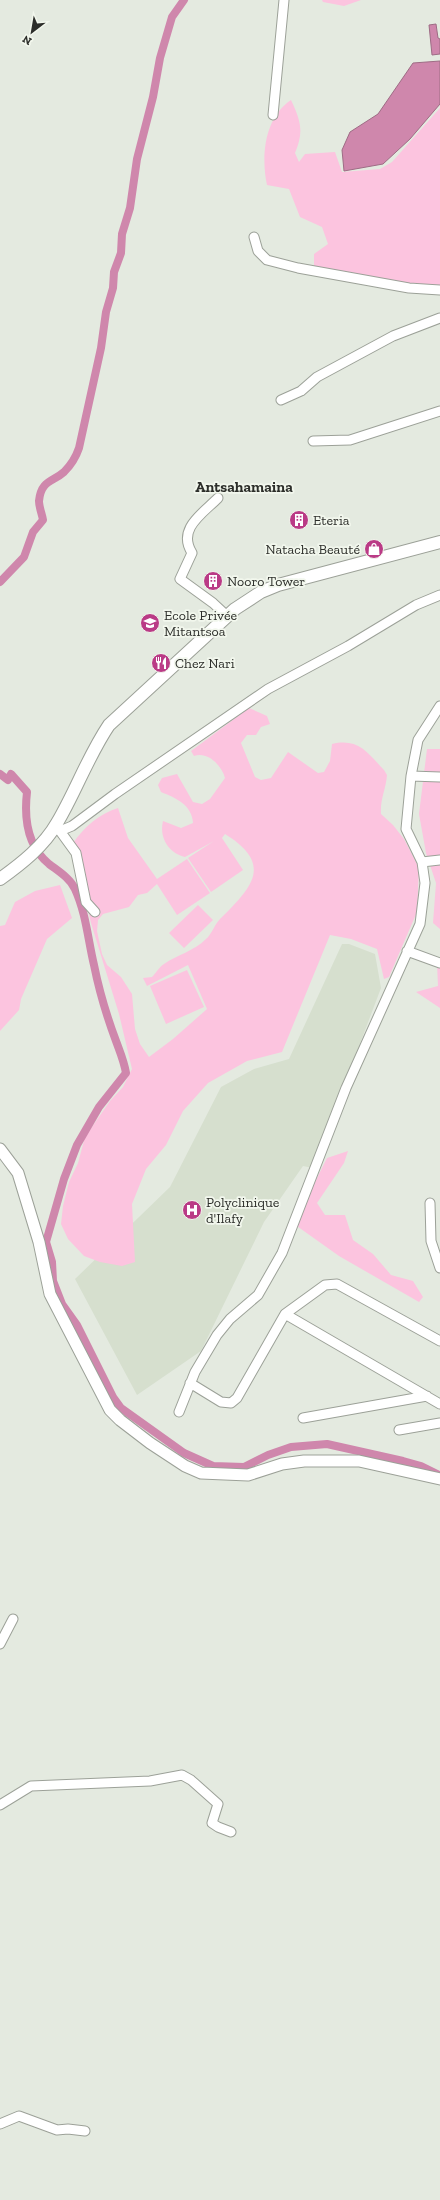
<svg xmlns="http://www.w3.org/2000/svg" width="440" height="2200" viewBox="0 0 440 2200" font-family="'Zilla Slab',serif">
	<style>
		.built { fill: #d6dfce }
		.green { fill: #fcc4df }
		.water { fill: #cf87ac; stroke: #9e6c85 }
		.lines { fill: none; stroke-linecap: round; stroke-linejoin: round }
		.canal { stroke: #cf87ac; stroke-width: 8 }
		.minor-casing { stroke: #9ca198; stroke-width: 11 }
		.tertiary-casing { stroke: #9ca198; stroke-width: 13 }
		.secondary-casing { stroke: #9ca198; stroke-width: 14 }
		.minor { stroke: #fff; stroke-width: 9 }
		.tertiary { stroke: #fff; stroke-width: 11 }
		.secondary { stroke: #fff; stroke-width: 12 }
		.labels { text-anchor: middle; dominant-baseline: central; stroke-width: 3.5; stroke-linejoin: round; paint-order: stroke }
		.poi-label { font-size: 14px; fill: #2c2e2a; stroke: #f2f7ed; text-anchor: start }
		.neighbourhood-label { font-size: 15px; font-weight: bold; fill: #2c2e2a; stroke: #f2f7ed }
	</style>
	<rect width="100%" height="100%" fill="#e4eae0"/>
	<path class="built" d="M342,944H349L375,954L381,988L313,1168L303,1166L264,1222L201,1351L137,1395L75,1279L170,1187L221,1087L254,1069L289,1059Z"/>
	<path class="green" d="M322,0H361L344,6L323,2Z
		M291,100C301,121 304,132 295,153L299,162L305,154L335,152L342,172L380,169L392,162L440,108V286L388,282L314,267V254L328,244L322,227L300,217L289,189L267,185C261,157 264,118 291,100Z
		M249,708L267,716L270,724L261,727L256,735H247L241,743L255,777L261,780L271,778L288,752L318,773L324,772L330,761L332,744C358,738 367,752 384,770L387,775C386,789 380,799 381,814L393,825L404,839L419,868L417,912L389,977L384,979L377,949L351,939L330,935L282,1052L247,1061L208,1083L183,1111L166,1145L146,1169L132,1204L135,1262L122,1266L100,1262L84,1256L68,1239L61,1224L63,1206L69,1182L78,1163L85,1137L110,1101L123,1087L132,1069L119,1014L91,923L73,843C84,827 99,814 118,808L128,838L157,879L187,859L210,893L177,915L157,884L147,893L138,895L129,907L103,914L98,920L97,931L102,954L107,965L121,977L132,994L135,1029L140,1044L149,1057L173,1039L207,1009L188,965L147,986L143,978L152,977C156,973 159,967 164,964C177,955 194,951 206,939C212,934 214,925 220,919C251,888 275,865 225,834L222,838L243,870L211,892L188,858L214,841L185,857C168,853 159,837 163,821L181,828L193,823C192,805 176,798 161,792L158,785L162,778L177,774L193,802L202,804L210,799L225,778C222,766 208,751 194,756L191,751Z
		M427,749H440V929L433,923L436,883L426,853L419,814Z
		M60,885L72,918L47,939L21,999L19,1010L0,1031V926L5,925L15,902L35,891Z
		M198,905L213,920L184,948L169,933Z
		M440,963V1008L416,992L438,986L437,964Z
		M187,970L204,1007L166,1024L150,986Z
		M348,1151L344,1163L317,1203L325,1215H345L353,1240L373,1254L391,1275L413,1281L423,1297L419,1302L339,1256L294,1224L327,1158Z"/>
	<path class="water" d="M436,24L438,38L440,39V54L432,55L429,25Z
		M440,61V104L410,139L383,164L344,171L342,150L350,132L378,114L413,63Z"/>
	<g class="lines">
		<path class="canal" d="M0,582L24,557L33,532L43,520C42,514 39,507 39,501C41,480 53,482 64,472C71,465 76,457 79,448L101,348L106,312L113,288L114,272L121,253L122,234L130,208L137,159L153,97L160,58L172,17L184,0
			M0,774L8,780L11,774L27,792C24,818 27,846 49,864C58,871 70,878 75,889C86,913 88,940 94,965C99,990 107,1017 116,1041C120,1052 124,1061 126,1073L99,1107L77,1145L64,1179L46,1242L52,1262L53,1281L62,1304L77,1325L113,1397L121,1408L184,1453L213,1466L244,1467L268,1455L291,1447L327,1444L403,1461L421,1466L439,1475"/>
		<defs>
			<path id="minor" d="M273,115L284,0
				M254,237L258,251L267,260L298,268L409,288L440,290
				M281,400L301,391L317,377L393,336L440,318
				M313,441L350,440L440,411
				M218,498C202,514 177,529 192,553L180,579L213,603L227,616
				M411,776L440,777
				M54,828L60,831L72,826L115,794L268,689L348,646L416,605L440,595
				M60,831L76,853L86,902L95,912
				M422,862L440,860
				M407,951L440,963
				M430,1203L431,1241L440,1268
				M285,1314L440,1404
				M190,1383L221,1402L231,1403L237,1398L285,1314L325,1285L337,1284L440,1341
				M179,1412L195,1372L217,1335L230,1319L258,1295L282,1253L346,1088L420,924L425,883L422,862L406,829L411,776L418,740L440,706
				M303,1418L427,1396
				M399,1430L440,1423
				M0,1644L13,1619
				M0,1805L31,1786L150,1781L182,1775L191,1780L218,1804L212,1823L218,1827L231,1832
				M0,2124L19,2116L57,2130L68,2129L85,2131"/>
			<path id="tertiary" d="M0,1149L18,1173L39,1242L50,1294L110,1410L120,1420L150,1443L185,1466L201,1473L248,1475L282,1464L304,1461H359L440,1479"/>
			<path id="secondary" d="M0,879C21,864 44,846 57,823C76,791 88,756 109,725L235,609L261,592L278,585L440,542"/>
		</defs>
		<use href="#minor" class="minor-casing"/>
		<use href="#tertiary" class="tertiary-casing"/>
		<use href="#secondary" class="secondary-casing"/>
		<use href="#minor" class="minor"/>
		<use href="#tertiary" class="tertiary"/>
		<use href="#secondary" class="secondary"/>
	</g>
	<defs>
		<symbol id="building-disc" viewBox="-11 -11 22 22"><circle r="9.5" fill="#ba3a86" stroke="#f2f7ed"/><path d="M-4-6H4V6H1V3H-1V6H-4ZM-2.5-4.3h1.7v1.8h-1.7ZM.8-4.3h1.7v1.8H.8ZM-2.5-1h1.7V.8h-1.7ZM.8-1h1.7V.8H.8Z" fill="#fff"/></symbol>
		<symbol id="shop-disc" viewBox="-11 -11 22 22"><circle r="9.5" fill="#ba3a86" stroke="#f2f7ed"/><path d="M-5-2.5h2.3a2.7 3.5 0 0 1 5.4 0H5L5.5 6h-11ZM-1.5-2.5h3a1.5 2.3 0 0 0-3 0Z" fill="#fff"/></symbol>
		<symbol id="school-disc" viewBox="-11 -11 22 22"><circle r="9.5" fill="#ba3a86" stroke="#f2f7ed"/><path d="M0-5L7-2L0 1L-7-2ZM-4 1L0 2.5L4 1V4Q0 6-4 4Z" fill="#fff"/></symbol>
		<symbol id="restaurant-disc" viewBox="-11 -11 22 22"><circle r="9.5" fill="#ba3a86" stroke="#f2f7ed"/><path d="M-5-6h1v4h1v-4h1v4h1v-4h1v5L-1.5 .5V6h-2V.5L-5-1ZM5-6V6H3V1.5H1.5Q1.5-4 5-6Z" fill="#fff"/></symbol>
		<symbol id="hospital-disc" viewBox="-11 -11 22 22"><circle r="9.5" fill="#ba3a86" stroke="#f2f7ed"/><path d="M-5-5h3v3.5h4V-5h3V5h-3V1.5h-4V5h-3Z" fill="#fff"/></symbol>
	</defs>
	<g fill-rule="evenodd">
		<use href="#building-disc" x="288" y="509" width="22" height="22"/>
		<use href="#shop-disc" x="363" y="538" width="22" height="22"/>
		<use href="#building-disc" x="202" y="570" width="22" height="22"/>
		<use href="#school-disc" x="139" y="612" width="22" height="22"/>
		<use href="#restaurant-disc" x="150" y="652" width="22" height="22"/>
		<use href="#hospital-disc" x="181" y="1199" width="22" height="22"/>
	</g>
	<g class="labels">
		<g class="poi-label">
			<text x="313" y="520">Eteria</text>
			<text x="360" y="549" text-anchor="end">Natacha Beauté</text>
			<text x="227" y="581">Nooro Tower</text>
			<text x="164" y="615">Ecole Privée<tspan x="164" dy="16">Mitantsoa</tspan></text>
			<text x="175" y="663">Chez Nari</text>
			<text x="206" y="1202">Polyclinique<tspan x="206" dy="16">d'Ilafy</tspan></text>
		</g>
		<g class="neighbourhood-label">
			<text x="244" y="487">Antsahamaina</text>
		</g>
	</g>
	<g transform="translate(32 32) rotate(211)" stroke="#f2f7ed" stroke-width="3" paint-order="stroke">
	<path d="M0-3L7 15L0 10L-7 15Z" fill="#2c2e2a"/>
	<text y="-6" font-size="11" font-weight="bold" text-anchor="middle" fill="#2c2e2a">N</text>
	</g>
</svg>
